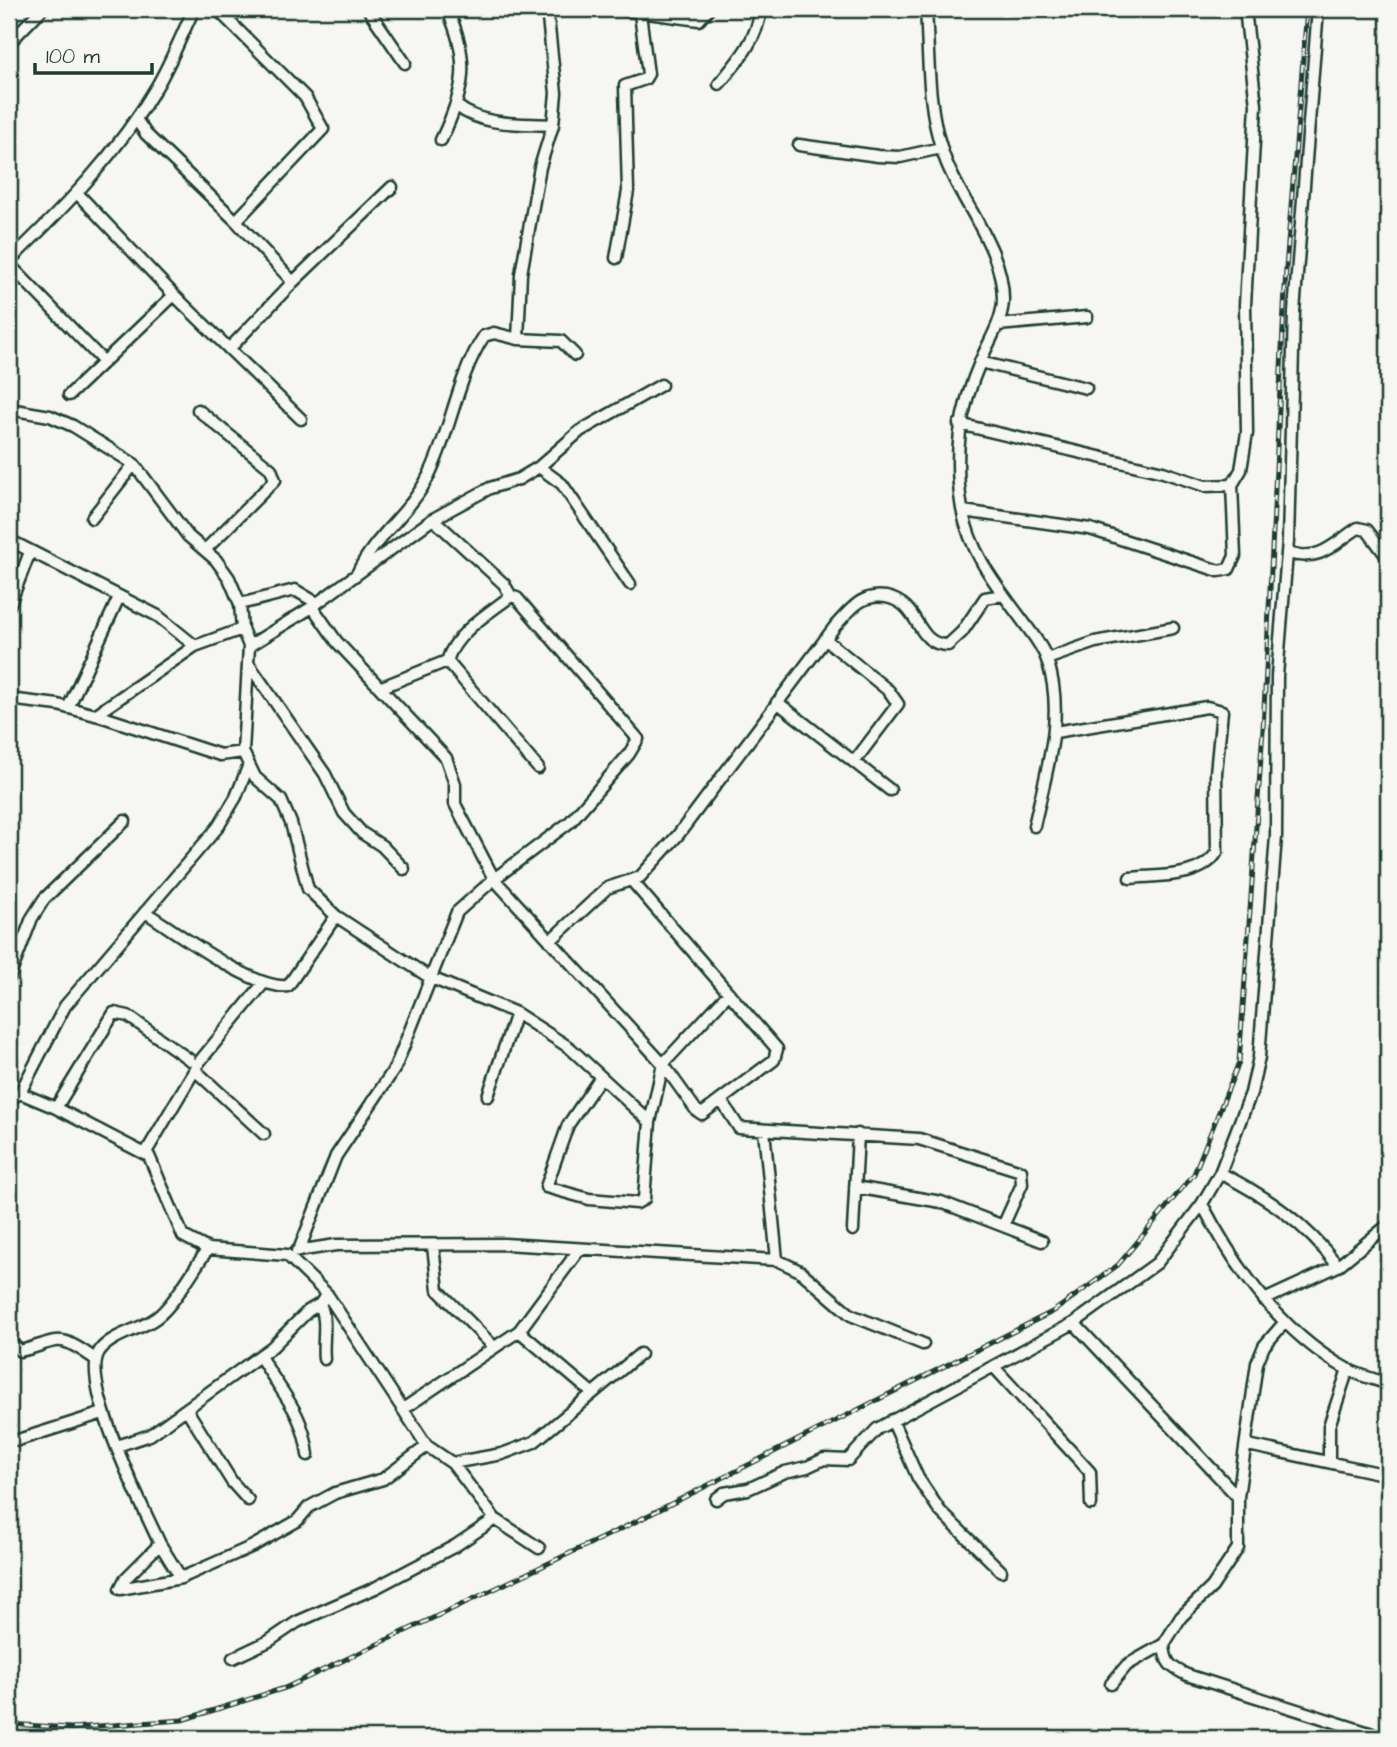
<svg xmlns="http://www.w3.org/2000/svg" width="1397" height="1747" viewBox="0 0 1397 1747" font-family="'Architects Daughter',sans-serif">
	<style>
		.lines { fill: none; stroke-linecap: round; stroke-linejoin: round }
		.minor-casing { stroke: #1f3d34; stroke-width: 15 }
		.minor { stroke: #f6f6f2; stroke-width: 10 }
		.rail-casing { stroke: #1f3d34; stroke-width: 5 }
		.rail { stroke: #f6f6f2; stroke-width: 2.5; stroke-dasharray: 8; stroke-linecap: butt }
	</style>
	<rect width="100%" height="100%" fill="#f6f6f2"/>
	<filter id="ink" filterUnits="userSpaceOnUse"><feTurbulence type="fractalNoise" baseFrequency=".0143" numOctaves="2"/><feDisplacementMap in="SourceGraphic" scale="14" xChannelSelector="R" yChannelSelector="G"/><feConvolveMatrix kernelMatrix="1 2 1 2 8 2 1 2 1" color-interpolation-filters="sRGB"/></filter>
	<g filter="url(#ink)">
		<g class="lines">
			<defs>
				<path id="minor" d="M217,9L305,97L323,129L236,221
					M368,9L405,63
					M451,9H469
					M618,9L699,20L709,9
					M926,9C929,56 927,105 942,150C958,201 1004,246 1003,301C1002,322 989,341 981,360C959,411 953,455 962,509C971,556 998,587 1025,624C1033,635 1043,647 1047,660C1066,715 1046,772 1034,826
					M9,43L42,9
					M719,84C739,60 757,40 761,9
					M457,106C484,127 520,123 553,125
					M136,119L146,134L236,221L293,282L229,349
					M441,140C465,90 471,61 447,9
					M799,145L878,156L900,157L941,148
					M77,193L174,295L301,419
					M616,258L628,191L625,86L645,79L648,74L640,14
					M9,261C65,207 118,153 157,86C171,62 182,34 194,9
					M9,264L104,362
					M293,282L392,187
					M998,325L1087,317
					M518,339L561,341L575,355
					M980,362L1086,388
					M69,395L174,295
					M9,409L50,416L73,426L134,464L188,536L216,560L229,578L240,604L242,629L249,646L243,752L255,777L281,800L291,823L308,889L336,916L288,986C253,990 177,932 145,912
					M198,410L271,469L275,480L205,550
					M959,424L1163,472L1205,486L1232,485L1241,470L1247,433L1245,305L1256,105L1245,9
					M539,467L562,484L630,584
					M963,511L1090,529L1219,571L1229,569L1235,556L1232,485
					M92,518L134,464
					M9,540L158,616L195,646
					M1287,553C1321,562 1332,545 1358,528L1367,530L1388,558
					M357,574C374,536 411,513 429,475C451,431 457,377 484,336L494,333L518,339L521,274L540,167L553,125L556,93L547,9
					M240,604L295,590L317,603
					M9,606L30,552
					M309,609L433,519L490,488L519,479L539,467L580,431L661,385
					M825,639L889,691L898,704L854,762
					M249,646L309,609H314L337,642L446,758L455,784V804L494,879L663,1064L696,1110L702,1114L774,1060L777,1049L632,881
					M1047,659L1095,642L1173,628
					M447,661L538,768
					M248,663L325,774L344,813L362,833L382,846L404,869
					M382,687L447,661C455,633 489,613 511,596
					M9,699L58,705L103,717L220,755L243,752
					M777,702L890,790
					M68,708L119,597
					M95,715L195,646L242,629
					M1055,732L1207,707L1222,711L1216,773L1217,852C1201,879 1158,875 1130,878
					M336,916L429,977L516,1013L570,1048L650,1122
					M550,941L607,888L640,877L678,835L836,625C851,609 862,593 886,597C922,604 914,645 948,645L962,632L985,598L1003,595
					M9,978L32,918L44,899L125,821
					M196,1071L264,1134
					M600,1078L568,1125L546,1187L589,1199L637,1203L644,1199L650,1122L663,1064L729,993
					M20,1093L65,1006L218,827L236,797L248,767
					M488,1096L516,1013
					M9,1100L20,1093L56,1108L149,1156L183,1236L208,1249L287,1255L327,1294L427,1446L383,1479L335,1493L309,1507L297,1521L253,1546L181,1578L120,1589L125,1579L160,1544L181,1578
					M721,1100L739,1128L919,1139L1021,1171L1022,1184L1003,1226
					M56,1108L114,1013L128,1016L190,1060
					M764,1130L777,1260
					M145,1154L200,1061L263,984
					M1220,1173C1268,1197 1305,1223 1338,1266
					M855,1187L941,1202L1042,1241
					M1202,1204C1236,1269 1282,1334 1347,1369C1360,1376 1375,1379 1388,1384
					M853,1230L858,1134
					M433,1246L438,1290L493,1346
					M299,1250L336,1156L395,1068L457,912L494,879L570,822L629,754L638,739L517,598L511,596L504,584L433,519
					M297,1251L336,1245L504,1244L777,1260L800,1271L851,1315L923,1344
					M1264,1300L1338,1266L1388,1225
					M320,1304C328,1321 322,1341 324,1359
					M1074,1323L1238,1497
					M519,1331L592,1393
					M9,1341L20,1351C61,1341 56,1331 95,1359
					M260,1356C281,1393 303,1411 308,1455
					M994,1367L1090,1472L1091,1504
					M403,1409L519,1331L579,1250
					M183,1411L189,1413L232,1482L248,1500
					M892,1420L918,1478L940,1511L1001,1571
					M18,1440L103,1413
					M1248,1445L1388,1475
					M117,1446L150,1435L272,1347L308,1311L320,1304L327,1294
					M427,1446L452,1463L502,1454L534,1442L640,1354
					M1329,1460V1426L1348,1369
					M452,1463L495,1519L539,1548
					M716,1499L724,1493L748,1489L785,1472L807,1467L824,1459L848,1460L877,1429L1074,1323L1157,1263L1202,1204L1220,1173L1251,1093L1259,1057L1276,836L1277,676L1288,541L1294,312L1318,9
					M160,1544C145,1511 76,1377 101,1349C114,1334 140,1330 156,1318C174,1305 194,1268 208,1249
					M1164,1644C1165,1663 1170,1667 1187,1675L1385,1738
					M233,1658L269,1641L297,1622L375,1588L455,1546L495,1519
					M1111,1684L1127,1665L1164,1644L1181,1617L1212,1587L1238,1548V1497L1257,1363L1264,1346L1284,1323"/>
			</defs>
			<use href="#minor" class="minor-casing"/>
			<use href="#minor" class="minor"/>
			<defs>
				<path id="rail" d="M9,1724L71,1728L182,1720L285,1688L623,1528L1054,1311L1118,1265L1194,1174L1239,1062L1263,730L1286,268L1307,9"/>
			</defs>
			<use href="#rail" class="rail-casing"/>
			<use href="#rail" class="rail"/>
		</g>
	</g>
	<rect width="1397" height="1747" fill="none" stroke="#f6f6f2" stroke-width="35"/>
	<rect x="18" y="18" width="1362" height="1712" fill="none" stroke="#1f3d34" stroke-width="2.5" filter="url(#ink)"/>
	<path d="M35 63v10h117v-10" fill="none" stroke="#1f3d34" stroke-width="3.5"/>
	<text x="46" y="63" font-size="21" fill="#1f3d34" stroke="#f6f6f2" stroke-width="5" paint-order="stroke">100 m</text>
</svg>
